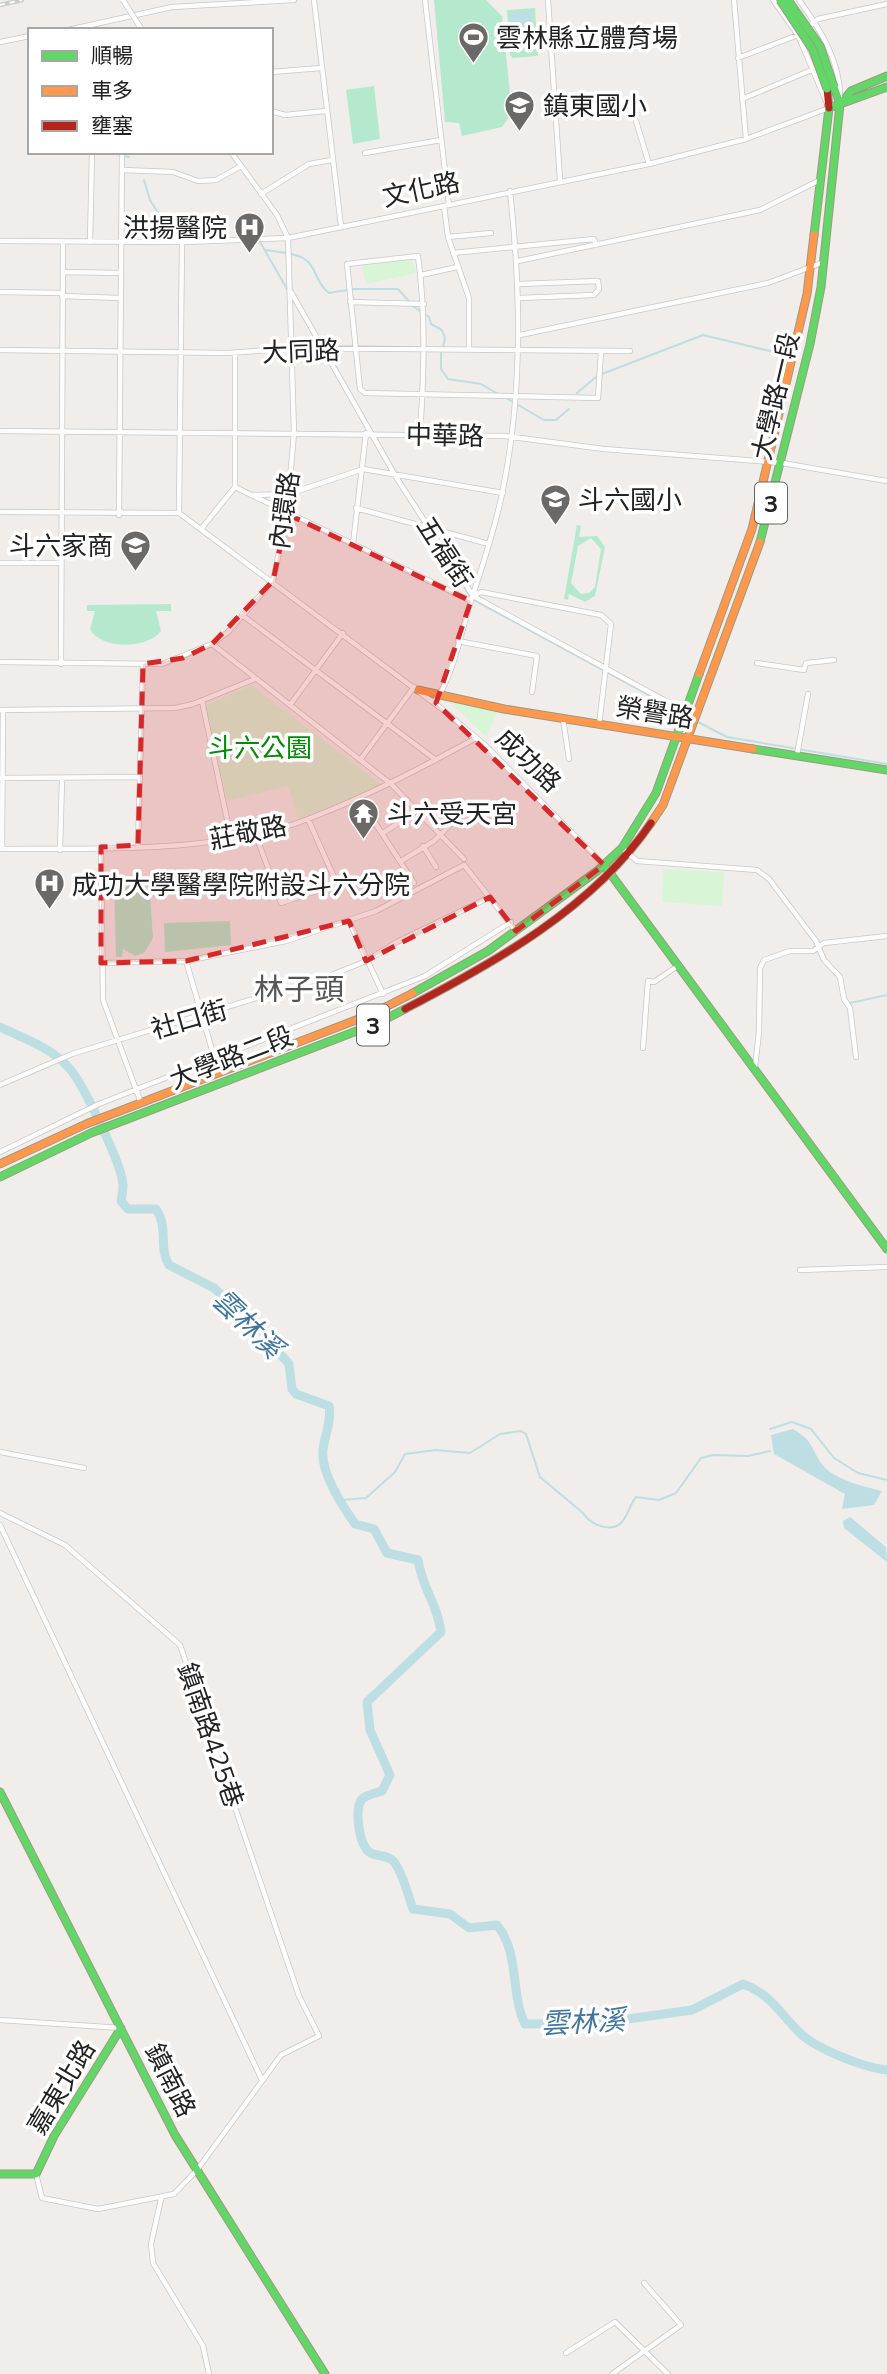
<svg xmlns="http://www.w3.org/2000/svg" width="887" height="2374" viewBox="0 0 887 2374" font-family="Mulish,'Noto Sans TC',sans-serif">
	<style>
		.park { fill: #d8f6d6 }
		.pitch { fill: #b4e9ce; fill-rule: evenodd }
		.water { fill: #bddfe4 }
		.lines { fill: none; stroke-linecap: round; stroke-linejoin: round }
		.stream { stroke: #bddfe4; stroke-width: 2 }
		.river { stroke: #bddfe4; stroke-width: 9 }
		.street-casing { stroke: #c9c8c6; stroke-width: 6 }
		.fast-casing { stroke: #9b9b80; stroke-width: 9 }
		.slow-casing { stroke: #9b9b80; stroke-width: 9 }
		.jam-casing { stroke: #9b9b80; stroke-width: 9 }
		.street { stroke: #fdfcfc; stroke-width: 4.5 }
		.fast { stroke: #63d668; stroke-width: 7 }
		.slow { stroke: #ff974d; stroke-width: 7 }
		.jam { stroke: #b3261e; stroke-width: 7 }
		.rail-casing { stroke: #cccccb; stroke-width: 4.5 }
		.rail { stroke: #fff; stroke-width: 2; stroke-dasharray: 5; stroke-linecap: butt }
		.street-bridge-casing { stroke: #c9c8c6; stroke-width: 6; stroke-linecap: butt }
		.fast-bridge-casing { stroke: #9b9b80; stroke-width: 9; stroke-linecap: butt }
		.street-bridge { stroke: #fdfcfc; stroke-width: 4.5 }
		.fast-bridge { stroke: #63d668; stroke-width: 7 }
		.marked { fill: #d62828; fill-opacity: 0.2; stroke: #d62828; stroke-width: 5; stroke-dasharray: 14 9; stroke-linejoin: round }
		.labels { text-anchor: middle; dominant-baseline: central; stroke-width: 7; stroke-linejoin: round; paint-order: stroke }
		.shield { fill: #fff; stroke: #646464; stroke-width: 2 }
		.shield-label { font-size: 24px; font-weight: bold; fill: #222 }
		.poi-label { font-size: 26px; fill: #222; stroke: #fff; text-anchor: start }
		.street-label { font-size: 26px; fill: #222; stroke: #fff }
		.park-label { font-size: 26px; fill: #058a07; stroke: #fff }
		.water-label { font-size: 28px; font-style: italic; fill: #3f769f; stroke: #fff }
		.quarter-label { font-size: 30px; fill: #555; stroke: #fff }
	</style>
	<rect width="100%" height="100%" fill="#f0edea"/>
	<path class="park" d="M412,258L416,273L366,284L362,264Z
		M251,685L384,787L298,819L288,786L227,801L205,706Z
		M448,701L499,708L486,736Z
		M663,869L724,872L722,906L662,902Z"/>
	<path class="pitch" d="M434,0H486L502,16L512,113L502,127L462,136L459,123L445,122Z
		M535,8L538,56L513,58L510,55L507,10Z
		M374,86L380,139L353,144L346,90Z
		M577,525L581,526L579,537L597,536L605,547L595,596L585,602L569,594L568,600L564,599ZM591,538L601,549L595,587L589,593L581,594L571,583L578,546Z
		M171,604V611H156L161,631C147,649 101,650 90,629L95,611H87V605Z
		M123,882V889L131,884L140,885L150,895L153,938L144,953L135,956L123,949L122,957H116L114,883Z
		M230,921L231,945L165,952L164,923Z"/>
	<path class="water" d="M531,11L533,47L512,48L510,12Z
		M793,1429C813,1441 810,1446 821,1463C833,1480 863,1486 882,1491L874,1505L842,1509L845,1494L774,1454L771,1435Z
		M850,1517L886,1547L887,1562L844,1528L843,1521Z"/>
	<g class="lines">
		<path class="stream" d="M107,152L129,157
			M144,180L150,200L163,221
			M260,242L287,289
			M266,250C278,252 297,253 306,260C317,268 316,284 329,293L347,290
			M353,289H398L414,307L429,317L431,324L442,330L445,338L443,347
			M441,352V369L448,379L481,384L498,394
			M602,374L703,335L774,352
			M577,393L597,376
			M506,398L544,420H556L569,409
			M432,536L470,596
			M474,600L693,719
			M698,722L727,737L887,764
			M850,1003L887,995
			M770,1429L792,1422L811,1429L834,1458L858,1473L887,1480
			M341,1500L366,1498L395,1472L405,1454L436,1450L470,1453L500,1434L521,1431L526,1434L540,1477L583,1513C590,1524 611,1534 622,1522C628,1515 630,1504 636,1497L659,1500L676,1493L701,1458L713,1455L748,1456L770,1451"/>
		<path class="river" d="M0,1027C23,1038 52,1048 69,1068C83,1083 122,1165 123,1185C123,1190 122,1196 121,1201L128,1209H156C169,1228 158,1247 169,1265L214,1288L271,1339L275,1348L289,1364L292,1389L296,1394L329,1406C332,1420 325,1434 323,1449C320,1472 342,1505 355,1524L374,1529L387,1553L418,1560C423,1591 437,1602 441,1632L367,1702L370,1730L390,1775L382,1791C376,1793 366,1795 362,1799C354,1808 359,1844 369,1852C376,1857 388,1854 394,1862C403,1873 408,1895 413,1909L450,1914L469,1928L497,1925C520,1953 510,1993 525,2024L599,2023L692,2010L743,1984C771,1994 780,2014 801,2034C817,2049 865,2068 887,2070"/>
		<defs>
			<path id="street" d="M314,0L341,226
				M425,0L449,205
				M548,0L560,180
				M734,0L746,139
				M799,0C821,30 842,64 840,103
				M68,30L172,7L294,0
				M0,42L30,36
				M738,58L798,35L818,19L887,4
				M271,72L321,68
				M742,99L814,69
				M271,111L285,115L326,111
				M636,121L649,164
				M365,153L441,140
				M124,170L173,172L198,181L216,180L241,166
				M261,194L309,164L332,160
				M444,206L448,237L469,298V350
				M448,237L491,233
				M0,241L186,242L288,238L649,164L746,139L829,108L798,35L773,0
				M90,242L92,152
				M453,253L594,239L596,245
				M518,261L760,210L820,180
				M63,272L121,273
				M421,275L457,267
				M519,284L598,281L599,289L594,295L520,298
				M0,292L62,293
				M291,292L396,477L473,596L695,717
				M62,296L120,298
				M350,302L424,304
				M520,335L768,283L824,262
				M0,350L228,353L296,348L630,351
				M0,431L505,436L604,449L782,463L887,481
				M420,434C424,374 426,316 418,256L347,264L360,389L365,393L598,398L601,351
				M235,487L471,601
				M251,495L289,494L363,469L503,493
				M356,508L489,544
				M0,512L179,513L442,709L485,745L604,865
				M179,513L182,242
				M119,515L122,152
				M201,529L235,487V353
				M353,544L366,433
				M0,563H61
				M474,595L481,592L601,615L611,624L599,725
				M242,615L436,760
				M458,641L537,656L532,692
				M212,644L391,784L464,859
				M0,662L162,664L212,644L228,632L273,581L287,514L294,433L288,238L277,215L231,152
				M757,663L804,670L806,663L834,660
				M61,664L63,242
				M202,701L231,838
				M434,702C453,677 460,637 469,607C481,570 494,533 502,494C523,393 521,293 510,191
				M290,705L343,633
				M0,710L175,708L193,704L255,679
				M563,719L569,759
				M797,755L808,694
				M360,760L414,687
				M0,778L140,777
				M359,798L414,883
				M255,833L281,903L337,884L308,819
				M383,833L417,811
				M138,845L143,664
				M423,846L436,867
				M101,847L103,1000L141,1103
				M2,848L3,710
				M622,848L637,861L757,870L769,879L816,941L824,960L840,977L844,999L850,1008L856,1057
				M0,849C95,848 218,854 308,819C366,797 421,768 476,738
				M60,850L62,779
				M401,861L434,841L461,814
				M349,921L383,994
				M186,961L215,1060
				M101,963L186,961L286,941L376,911L464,865L516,931
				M643,1048L648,981L654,982L679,965
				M755,1067L759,1032L760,968L764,960L790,951H813L824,943L887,936
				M0,1085L72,1054L329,976L366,961L397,942L490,897
				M0,1152L99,1104L425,976L511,922
				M800,1270L887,1267
				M0,1452L84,1468
				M0,1513L65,1545L180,1645L299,1996L319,2036L281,2055L197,2170L174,2194L98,2209L42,2198L36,2174
				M0,1525L261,2078
				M0,2020L121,2028
				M161,2199L151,2244L153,2263L203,2346L209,2374
				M566,2353L615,2322L668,2374
				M612,2374L681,2325L644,2283"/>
			<path id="fast" d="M834,87L840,104
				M842,102L851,91L887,76
				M814,235L829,108L887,87
				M760,542L810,344L821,287L840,104
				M753,749L887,770
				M604,865L887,1249
				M413,993L488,951L597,871L622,848L656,793L699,674
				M0,1177L91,1133L380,1022L405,1009
				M0,1792L175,2135L325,2374
				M0,2174H36L54,2136L121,2028"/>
			<path id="slow" d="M699,674L752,529L807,294L814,235
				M418,690L504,709L753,749
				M651,823L663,805L760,542
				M0,1164L86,1124L374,1013L413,993"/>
			<path id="jam" d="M827,89L829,108
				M405,1009C494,963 593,908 651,823"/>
		</defs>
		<use href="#street" class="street-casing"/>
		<use href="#fast" class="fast-casing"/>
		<use href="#slow" class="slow-casing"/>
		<use href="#jam" class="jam-casing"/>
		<use href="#street" class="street"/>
		<use href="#fast" class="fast"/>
		<use href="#slow" class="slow"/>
		<use href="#jam" class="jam"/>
		<defs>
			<path id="rail" d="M0,5L22,0"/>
		</defs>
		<use href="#rail" class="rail-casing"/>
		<use href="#rail" class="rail"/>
		<defs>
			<path id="street-bridge" d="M123,0L142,30"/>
			<path id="fast-bridge" d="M780,0L813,50L827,89
				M788,0L820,46L834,87"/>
		</defs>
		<use href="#street-bridge" class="street-bridge-casing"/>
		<use href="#fast-bridge" class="fast-bridge-casing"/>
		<use href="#street-bridge" class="street-bridge"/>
		<use href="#fast-bridge" class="fast-bridge"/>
	</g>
	<path class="marked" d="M287,514L471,601L436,703L604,865L516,931L490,897L366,961L349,921L186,961L101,963V847L138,845L143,664L183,658L212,644L273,581Z"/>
	<defs>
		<symbol id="stadium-pin" viewBox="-11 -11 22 30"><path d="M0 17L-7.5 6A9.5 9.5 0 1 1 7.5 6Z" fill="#6a6968" stroke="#fff"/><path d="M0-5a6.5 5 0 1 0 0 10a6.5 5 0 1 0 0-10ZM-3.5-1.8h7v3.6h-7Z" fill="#fff"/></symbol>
		<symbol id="school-pin" viewBox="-11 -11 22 30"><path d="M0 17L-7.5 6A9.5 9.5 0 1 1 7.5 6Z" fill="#6a6968" stroke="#fff"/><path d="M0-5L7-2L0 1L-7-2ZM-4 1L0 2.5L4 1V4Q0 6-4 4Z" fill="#fff"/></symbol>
		<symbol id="hospital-pin" viewBox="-11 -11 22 30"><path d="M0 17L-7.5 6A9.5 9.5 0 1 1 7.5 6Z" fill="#6a6968" stroke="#fff"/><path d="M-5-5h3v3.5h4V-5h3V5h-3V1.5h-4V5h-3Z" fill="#fff"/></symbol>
		<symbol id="temple-pin" viewBox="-11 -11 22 30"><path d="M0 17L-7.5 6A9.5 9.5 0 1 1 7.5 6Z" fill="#6a6968" stroke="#fff"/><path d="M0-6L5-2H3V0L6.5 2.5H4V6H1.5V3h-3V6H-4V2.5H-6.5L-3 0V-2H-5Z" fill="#fff"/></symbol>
	</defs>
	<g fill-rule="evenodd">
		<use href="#stadium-pin" x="456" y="20" width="35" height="47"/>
		<use href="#school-pin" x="502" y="88" width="35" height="47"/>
		<use href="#hospital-pin" x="232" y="210" width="35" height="47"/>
		<use href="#school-pin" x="538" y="482" width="35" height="47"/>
		<use href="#school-pin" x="118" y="528" width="35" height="47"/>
		<use href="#temple-pin" x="346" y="796" width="35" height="47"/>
		<use href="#hospital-pin" x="32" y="866" width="35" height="47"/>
	</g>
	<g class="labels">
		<g class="shield">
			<rect x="755" y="482.5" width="32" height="41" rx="5"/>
			<rect x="357" y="1004.5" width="32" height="41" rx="5"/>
		</g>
		<g class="shield-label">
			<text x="771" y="503">3</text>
			<text x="373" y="1025">3</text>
		</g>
		<g class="poi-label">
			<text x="496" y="37">雲林縣立體育場</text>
			<text x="543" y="105">鎮東國小</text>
			<text x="227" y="227" text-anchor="end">洪揚醫院</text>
			<text x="578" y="499">斗六國小</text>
			<text x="113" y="545" text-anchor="end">斗六家商</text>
			<text x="387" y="813">斗六受天宮</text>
			<text x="72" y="884">成功大學醫學院附設斗六分院</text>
		</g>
		<g class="street-label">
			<text transform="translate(421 189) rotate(-12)">文化路</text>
			<text transform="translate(301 351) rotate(-2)">大同路</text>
			<text transform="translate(775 396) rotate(-77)">大學路一段</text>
			<text transform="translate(445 435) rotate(1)">中華路</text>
			<text transform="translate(284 510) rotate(-82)">內環路</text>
			<text transform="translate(445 552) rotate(57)">五福街</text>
			<text transform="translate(655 712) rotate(9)">榮譽路</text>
			<text transform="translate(529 760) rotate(44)">成功路</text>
			<text transform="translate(248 832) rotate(-11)">莊敬路</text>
			<text transform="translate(189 1019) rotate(-16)">社口街</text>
			<text transform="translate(231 1057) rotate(-21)">大學路二段</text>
			<text transform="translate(211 1735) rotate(71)">鎮南路425巷</text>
			<text transform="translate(171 2080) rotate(63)">鎮南路</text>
			<text transform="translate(61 2087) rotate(-59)">嘉東北路</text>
		</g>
		<g class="park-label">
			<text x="260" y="747">斗六公園</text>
		</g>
		<g class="water-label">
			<text transform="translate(248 1323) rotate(44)">雲林溪</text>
			<text transform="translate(583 2021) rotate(-3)">雲林溪</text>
		</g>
		<g class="quarter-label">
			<text x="299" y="989">林子頭</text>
		</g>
	</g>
	<rect x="28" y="28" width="245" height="126" fill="#ffffff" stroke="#a7a7a7" stroke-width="2"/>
	<rect x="42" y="51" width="35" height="10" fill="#63d668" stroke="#a7a7a7" stroke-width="2"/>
	<text x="91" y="63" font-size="21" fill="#222222">順暢</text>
	<rect x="42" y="86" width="35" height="10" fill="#ff974d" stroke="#a7a7a7" stroke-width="2"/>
	<text x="91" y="98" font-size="21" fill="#222222">車多</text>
	<rect x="42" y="121" width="35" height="10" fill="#b3261e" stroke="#a7a7a7" stroke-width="2"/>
	<text x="91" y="133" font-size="21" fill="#222222">壅塞</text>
</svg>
